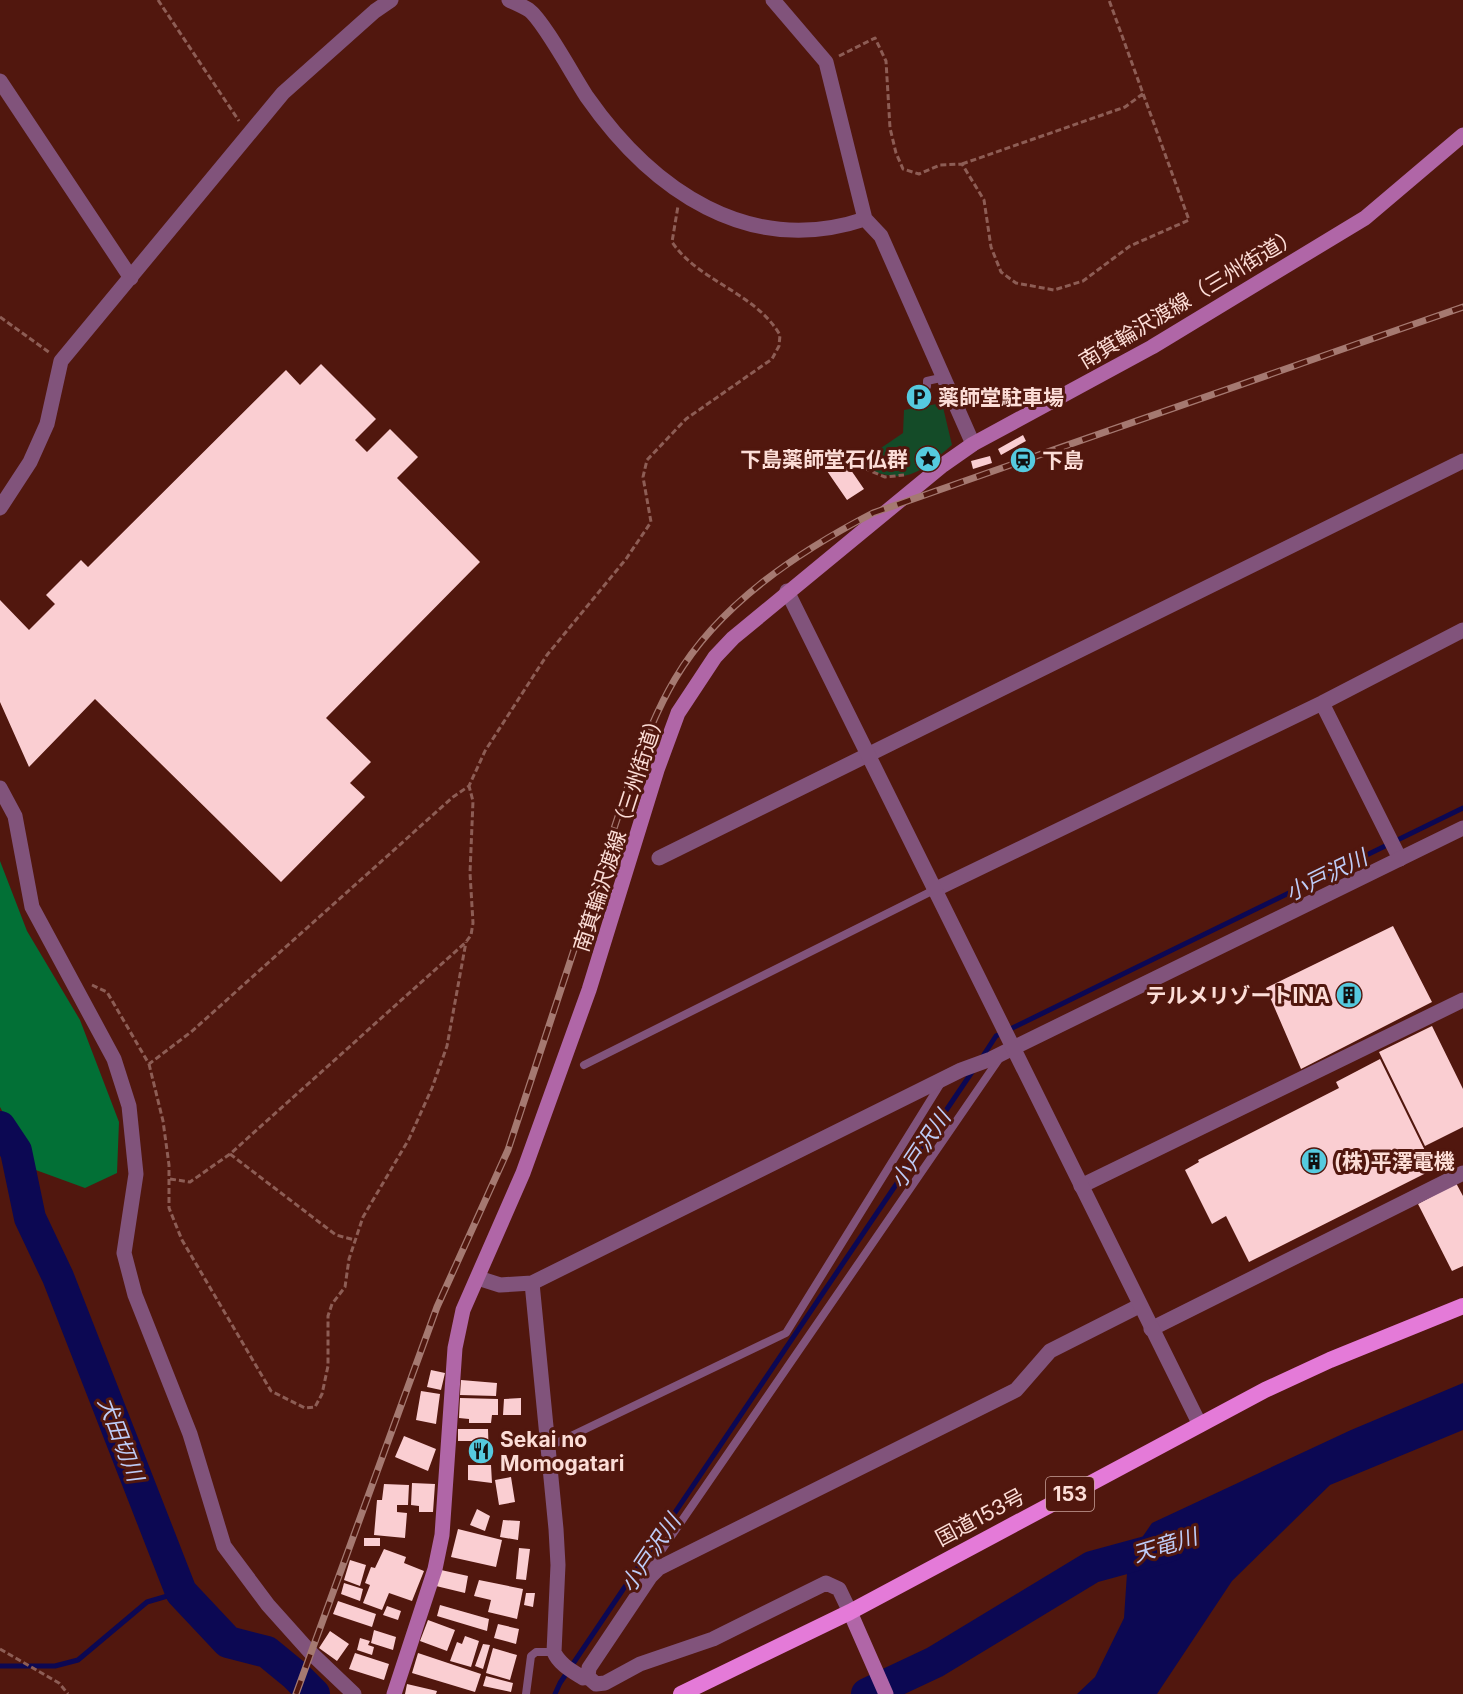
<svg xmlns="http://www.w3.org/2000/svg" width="1463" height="1694" viewBox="0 0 1463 1694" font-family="Inter,'Noto Sans JP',sans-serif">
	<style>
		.green { fill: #144b28 }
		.forest { fill: #027036 }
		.water { fill: #0c0853 }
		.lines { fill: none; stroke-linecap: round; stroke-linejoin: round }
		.stream { stroke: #0c0853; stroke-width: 5 }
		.river { stroke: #0c0853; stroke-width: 32 }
		.building { fill: #faced2 }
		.path { stroke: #8d5d55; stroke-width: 3; stroke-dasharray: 6 3; stroke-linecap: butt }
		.service { stroke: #81537b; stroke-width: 8 }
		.minor { stroke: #81537b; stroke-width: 15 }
		.tertiary { stroke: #81537b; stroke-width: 15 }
		.secondary { stroke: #b066a7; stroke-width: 15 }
		.trunk { stroke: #e47ad8; stroke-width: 16 }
		.rail-casing { stroke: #a57971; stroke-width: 7 }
		.rail { stroke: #51170e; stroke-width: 4.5; stroke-dasharray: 14; stroke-linecap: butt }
		.labels { text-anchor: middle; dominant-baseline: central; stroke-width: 6; stroke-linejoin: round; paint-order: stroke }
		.shield { fill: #51170e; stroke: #c9a29b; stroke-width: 1.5 }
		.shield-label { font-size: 20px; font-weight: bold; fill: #fcddd7 }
		.street-label { font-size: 21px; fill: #fcddd7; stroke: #51170e }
		.poi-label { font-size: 21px; font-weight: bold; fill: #fcddd7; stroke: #51170e; text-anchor: start }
		.water-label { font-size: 22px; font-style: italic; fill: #beccf7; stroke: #51170e }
	</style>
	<rect width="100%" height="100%" fill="#51170e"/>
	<path class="green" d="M942,403L952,445C914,478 905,485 856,465L903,433L904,410Z"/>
	<path class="forest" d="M0,861L27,931L80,1020L119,1122L117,1173L85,1188L33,1169L0,1107Z"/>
	<path class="water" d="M1463,1383V1430L1330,1485L1232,1581L1157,1694H1077L1095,1677L1124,1618L1128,1558L1152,1523L1351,1430Z"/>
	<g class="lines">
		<path class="stream" d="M981,1059L996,1036L1463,808
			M0,1666H55L78,1660L147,1602L181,1592
			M555,1694L560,1683L974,1069"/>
		<path class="river" d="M0,1127L16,1151L30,1218L58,1277L181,1592L228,1642L267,1652L295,1675L314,1694
			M867,1694L935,1662L1092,1567L1169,1546"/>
	</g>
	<path class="building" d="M321,364L376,419L355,440L367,452L390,429L418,457L397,478L480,562L326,718L371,762L350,783L365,797L281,882L95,699L29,767L0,702V600L29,630L55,604L46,595L81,560L88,567L286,370L300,385Z
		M1023,435L1026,441L1001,455L998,449Z
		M990,456L992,463L973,469L971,461Z
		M844,460L864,489L847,500L827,471Z
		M1393,926L1432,1002L1301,1069L1266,988Z
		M1432,1026L1463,1089V1127L1425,1146L1379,1052Z
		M1380,1059L1434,1169L1249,1262L1226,1216L1212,1224L1185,1170L1199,1162L1198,1160L1339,1088L1336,1082Z
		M1456,1183L1463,1196V1266L1452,1271L1418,1204Z
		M431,1370L445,1373L441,1390L427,1387Z
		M461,1380L497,1383L496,1396L460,1395Z
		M421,1391L440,1394L436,1424L416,1420Z
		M460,1398L498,1399V1415H492L491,1423H469V1419L459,1418Z
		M521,1398V1415H503L504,1399Z
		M458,1429H488L489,1460L474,1462L473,1441H458Z
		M404,1436L436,1449L428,1471L395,1457Z
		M468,1465H491L492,1483L468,1480Z
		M511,1477L515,1502L499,1505L495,1480Z
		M412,1483L435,1484L433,1512H419V1506L411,1505Z
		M384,1484L409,1485L408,1505H397V1512L407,1513L405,1538L374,1535L377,1500H382Z
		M477,1509L490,1516L485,1531L470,1525Z
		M503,1520L520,1521L518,1540L500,1537Z
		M458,1529L502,1540L496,1567L451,1557Z
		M364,1538H380V1546H364Z
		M519,1548L530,1549L526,1580L516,1579Z
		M384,1549L406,1557L404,1563L424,1571L412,1601L389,1593L382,1610L363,1603L370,1585L365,1583L371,1567L375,1568Z
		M350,1560L366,1565L360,1586L344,1580Z
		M441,1570L468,1576L465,1593L436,1586Z
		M479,1580L523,1589L517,1619L488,1612L491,1600L474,1596Z
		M344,1583L363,1589L360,1601L341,1594Z
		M526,1593H535L533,1607L524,1605Z
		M338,1601L376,1614L372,1627L333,1614Z
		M440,1605L489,1619L487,1631L437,1616Z
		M387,1606L401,1611L398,1620L383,1615Z
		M428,1620L455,1630L447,1651L420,1641Z
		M498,1624L519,1629L516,1644L494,1638Z
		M374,1630L396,1637L393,1650L371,1643Z
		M330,1631L349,1644L337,1661L319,1648Z
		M465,1636L479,1641L471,1667L450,1661L457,1642L462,1644Z
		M360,1638L370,1641L368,1645L374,1647L372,1655L357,1650Z
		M483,1644L490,1645L483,1669L475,1666Z
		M493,1648L517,1655L510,1680L486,1673Z
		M355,1653L389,1664L384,1680L349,1669Z
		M418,1653L481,1674L475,1692L412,1673Z
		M486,1676L513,1683L511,1692L483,1686Z
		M407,1684L437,1691L436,1694H405Z"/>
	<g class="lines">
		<path class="path" d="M158,0L239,121
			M839,56L875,38L886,61L890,128L896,153L903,169L919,174L940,165L962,164L984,200L991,247L1001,272L1016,283L1054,290L1083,281L1130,246L1189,220L1109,0
			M962,164L1125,107L1144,93
			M0,317L50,353
			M856,465L885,477L904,475
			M92,985L107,992L149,1064L191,1032L453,797L469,786L485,751L547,655L626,559L651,522L643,477L647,460L686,419L772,359L779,346L780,335C755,292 699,282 672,242L678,206
			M149,1064L163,1121L169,1165V1208L182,1240L271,1391L305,1408L315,1407L322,1394L328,1366V1316L332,1304L345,1287L349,1259L363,1217L409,1139L432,1088L447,1046L466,942
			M230,1154L336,1235L355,1240
			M170,1179L190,1182L230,1154L466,942L471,935L473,923L470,873L473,801L469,786
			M0,1649L59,1683L68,1694"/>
		<path class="service" d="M927,386V381L945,377
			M584,1065L934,890
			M548,1447L786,1333L941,1083
			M650,1577V1567L999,1059
			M526,1694L531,1656L536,1652H554"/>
		<path class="minor" d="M509,0C515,3 523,6 529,10C543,20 575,79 587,97C652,190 749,258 865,219
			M773,0L826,62L865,219L881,236L973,444
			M0,81L131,278
			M0,508L30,462L47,424L61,361L283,93L375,11L391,0
			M1322,703L1400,859
			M659,858L1463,461
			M934,890L1322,703L1463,630
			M1081,1186L1463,1000
			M478,1278L500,1285L532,1283L961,1070L991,1059L1013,1048
			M532,1283L556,1529L558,1565L554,1652C559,1664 572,1671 583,1678L588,1677
			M1151,1329L1463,1173
			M850,1612L839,1589L826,1583L713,1639L640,1664L605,1683L596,1684L588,1677L589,1668L650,1577L659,1568L1016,1390L1050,1351L1139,1306"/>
		<path class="tertiary" d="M787,591L1200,1425
			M0,788L15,816L32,907L114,1059L129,1106L136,1174L124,1253L135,1295L190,1434L224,1546L268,1605L311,1653L354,1694
			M1013,1048L1463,828"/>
		<path class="secondary" d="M850,1612L886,1694
			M394,1694L435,1569L442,1535L455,1348L463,1310L523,1173L589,990L657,770L678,713L715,657L733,638L943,465L973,444L1152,347L1365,218L1463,135"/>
		<path class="trunk" d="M681,1694L850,1612L1265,1390L1330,1360L1463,1306"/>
		<defs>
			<path id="rail" d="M296,1694L437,1307L508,1150L630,780C643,746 656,711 675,679C719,604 798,552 873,513L1463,307"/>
		</defs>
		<use href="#rail" class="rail-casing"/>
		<use href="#rail" class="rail"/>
	</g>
	<defs>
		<symbol id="parking-disc" viewBox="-11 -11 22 22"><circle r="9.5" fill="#55cadf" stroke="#51170e"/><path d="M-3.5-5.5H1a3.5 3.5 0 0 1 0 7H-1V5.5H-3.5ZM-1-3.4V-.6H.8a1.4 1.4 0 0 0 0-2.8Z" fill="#111"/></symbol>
		<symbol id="sight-disc" viewBox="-11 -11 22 22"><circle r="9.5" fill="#55cadf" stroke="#51170e"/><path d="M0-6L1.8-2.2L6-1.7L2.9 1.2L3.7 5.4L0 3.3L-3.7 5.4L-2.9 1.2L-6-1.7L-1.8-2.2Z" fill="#111"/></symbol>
		<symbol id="station-disc" viewBox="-11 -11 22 22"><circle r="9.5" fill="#55cadf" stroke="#51170e"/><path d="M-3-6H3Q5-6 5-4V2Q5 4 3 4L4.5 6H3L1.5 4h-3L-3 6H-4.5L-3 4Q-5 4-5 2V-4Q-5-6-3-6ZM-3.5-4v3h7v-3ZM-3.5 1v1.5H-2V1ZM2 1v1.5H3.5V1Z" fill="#111"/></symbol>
		<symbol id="building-disc" viewBox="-11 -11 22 22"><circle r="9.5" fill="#55cadf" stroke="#51170e"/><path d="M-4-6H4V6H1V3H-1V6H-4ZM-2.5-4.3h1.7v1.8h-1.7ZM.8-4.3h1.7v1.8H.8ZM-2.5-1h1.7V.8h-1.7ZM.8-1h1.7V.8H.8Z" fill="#111"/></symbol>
		<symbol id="restaurant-disc" viewBox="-11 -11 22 22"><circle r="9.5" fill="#55cadf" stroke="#51170e"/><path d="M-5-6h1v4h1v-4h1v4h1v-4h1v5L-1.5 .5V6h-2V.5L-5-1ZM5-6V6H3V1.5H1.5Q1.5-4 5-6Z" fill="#111"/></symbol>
	</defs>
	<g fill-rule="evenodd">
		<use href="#parking-disc" x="904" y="382" width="30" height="30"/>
		<use href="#sight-disc" x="913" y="444" width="30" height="30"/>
		<use href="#station-disc" x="1008" y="445" width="30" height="30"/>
		<use href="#building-disc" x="1334" y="980" width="30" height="30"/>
		<use href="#building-disc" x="1299" y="1146" width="30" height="30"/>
		<use href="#restaurant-disc" x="466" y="1436" width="30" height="30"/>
	</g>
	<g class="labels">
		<rect class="shield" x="1046" y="1477" width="48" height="34" rx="4.5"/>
		<g class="shield-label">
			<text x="1070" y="1494">153</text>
		</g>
		<g class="street-label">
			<text transform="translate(1189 298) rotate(-31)">南箕輪沢渡線（三州街道）</text>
			<text transform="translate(619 831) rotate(-72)">南箕輪沢渡線（三州街道）</text>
			<text transform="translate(980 1517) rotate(-28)">国道153号</text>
		</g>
		<g class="poi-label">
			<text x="938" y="397">薬師堂駐車場</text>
			<text x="908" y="459" text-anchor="end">下島薬師堂石仏群</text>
			<text x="1042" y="460">下島</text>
			<text x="1330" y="995" text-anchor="end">テルメリゾートINA</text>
			<text x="1334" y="1161">(株)平澤電機</text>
			<text x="500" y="1439">Sekai no<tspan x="500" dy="24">Momogatari</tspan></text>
		</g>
		<g class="water-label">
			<text transform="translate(1326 875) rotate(-26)">小戸沢川</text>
			<text transform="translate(920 1149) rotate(-56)">小戸沢川</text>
			<text transform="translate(121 1439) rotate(69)">犬田切川</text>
			<text transform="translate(1165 1545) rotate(-17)">天竜川</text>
			<text transform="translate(650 1553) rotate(-56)">小戸沢川</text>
		</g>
	</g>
</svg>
